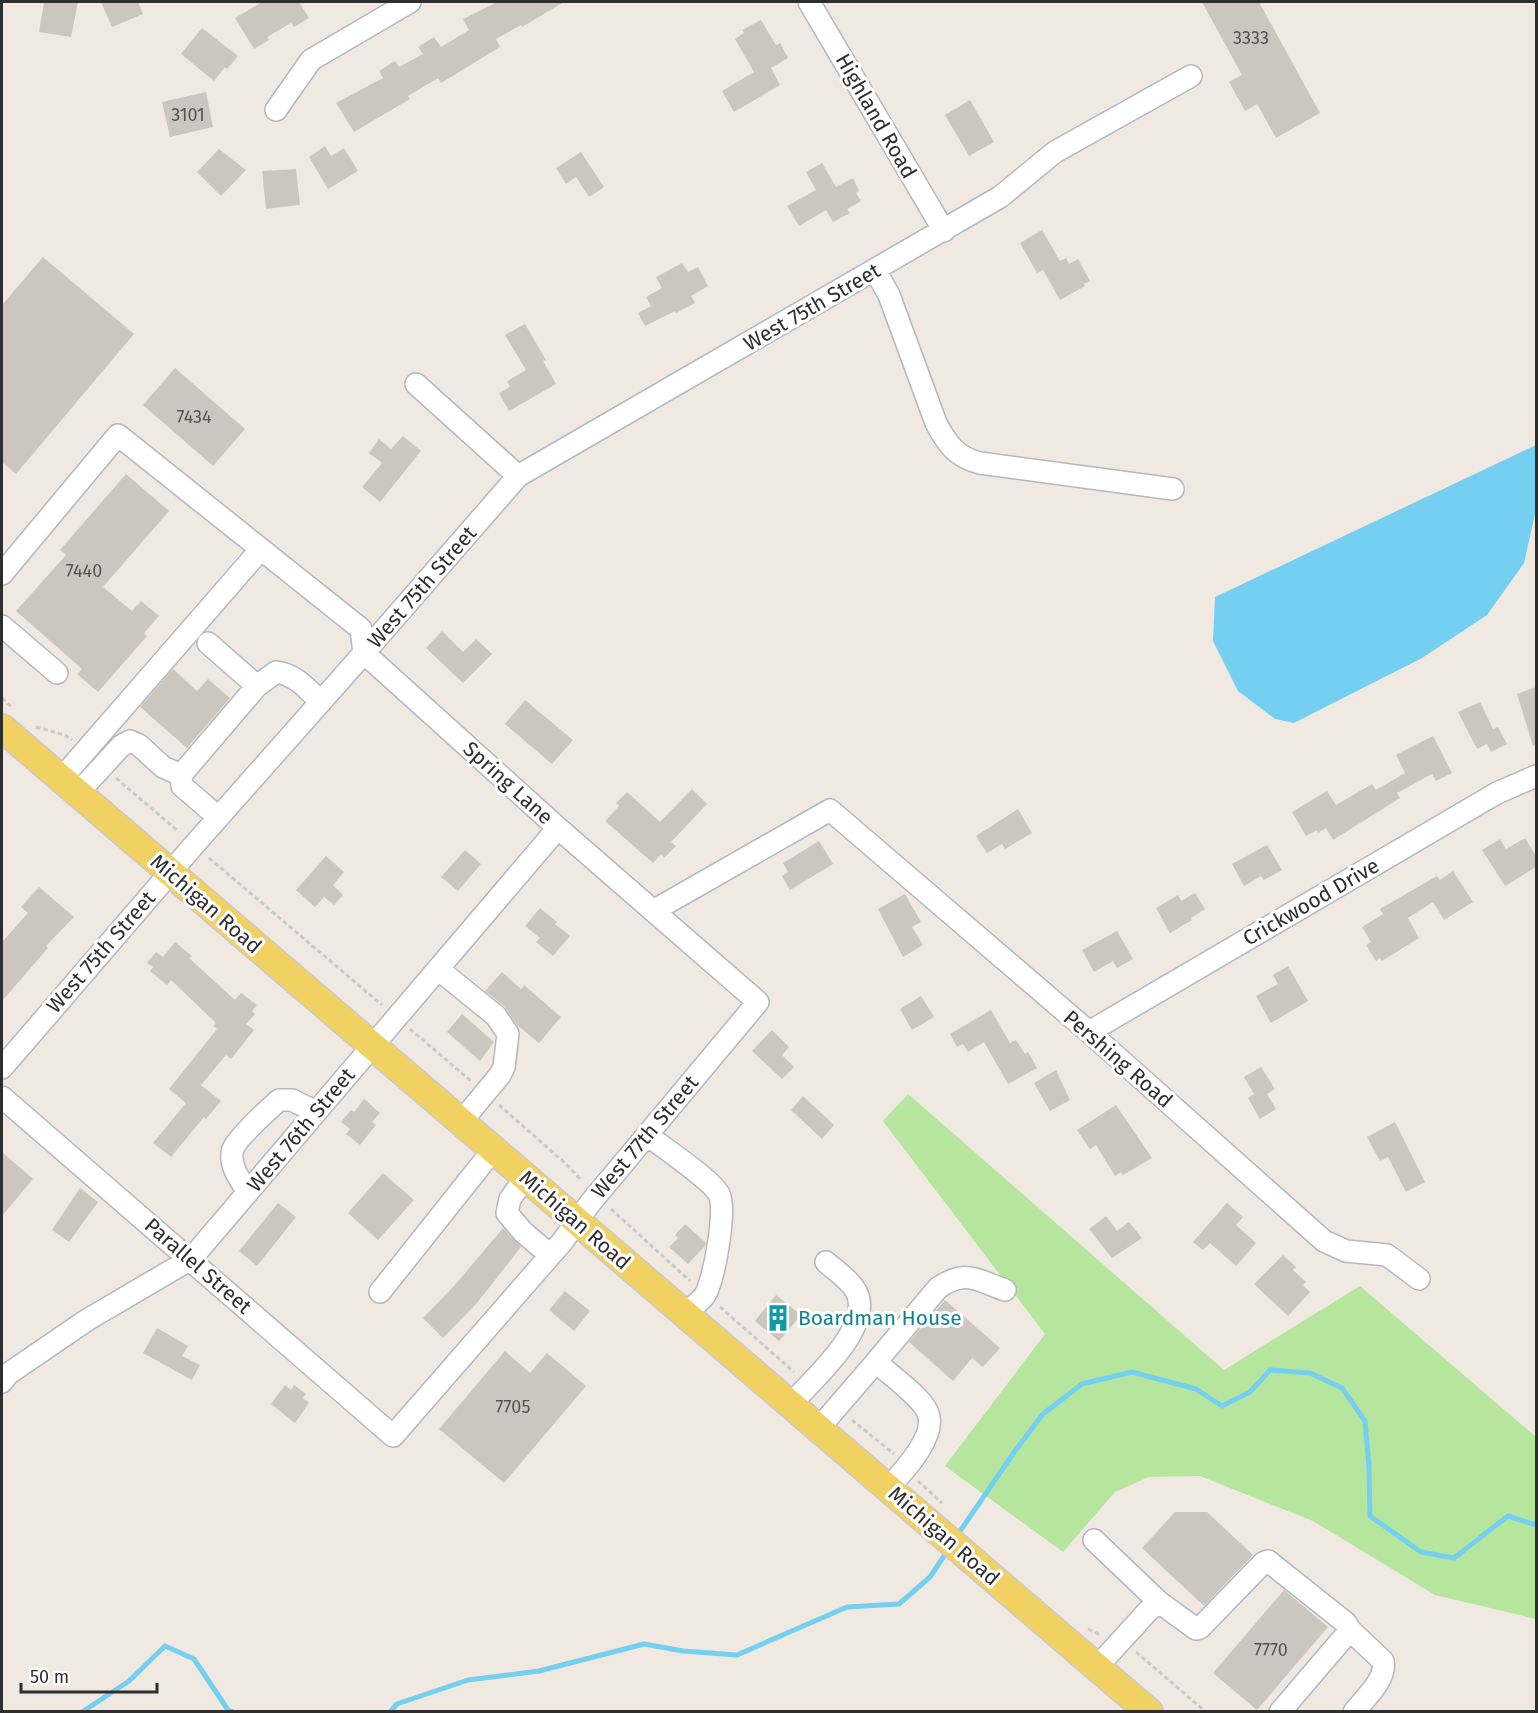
<svg xmlns="http://www.w3.org/2000/svg" width="1538" height="1713" viewBox="0 0 1538 1713" font-family="'Fira Sans',sans-serif">
	<style>
		.green { fill: #b6e59e }
		.water { fill: #75cff0 }
		.lines { fill: none; stroke-linecap: round; stroke-linejoin: round }
		.stream { stroke: #75cff0; stroke-width: 5 }
		.building { fill: #cbc7bf }
		.minor-casing { stroke: #b4b7c1; stroke-width: 24 }
		.major-casing { stroke: #c9c9c9; stroke-width: 30 }
		.path { stroke: #c9c9c9; stroke-width: 3; stroke-dasharray: 4.5 3; stroke-linecap: butt }
		.minor { stroke: #fff; stroke-width: 21 }
		.major { stroke: #f2d163; stroke-width: 27 }
		.labels { text-anchor: middle; dominant-baseline: central; stroke-width: 6; stroke-linejoin: round; paint-order: stroke }
		.number-label { font-size: 18px; fill: #555452 }
		.street-label { font-size: 21px; fill: #2e2e2e; stroke: #fff }
		.culture-label { font-size: 21px; fill: #0d838f; stroke: #fff; text-anchor: start }
	</style>
	<rect width="100%" height="100%" fill="#efe9e1"/>
	<path class="green" d="M908,1094L1224,1370L1360,1286L1536,1437V1619L1435,1595L1313,1521L1200,1476L1149,1477L1115,1492L1063,1552L945,1466L1045,1334L883,1121Z"/>
	<path class="water" d="M1536,445L1535,514L1524,563L1487,615L1422,658L1294,723L1275,719L1238,691L1213,641L1215,597Z"/>
	<g class="lines">
		<path class="stream" d="M956,1537L1015,1451L1043,1414L1082,1384L1132,1372L1196,1389L1222,1406L1250,1392L1270,1370L1310,1373L1342,1388L1365,1421L1369,1467L1370,1516L1421,1552L1454,1558L1508,1516L1536,1525
			M82,1712L129,1681L165,1646L194,1659L228,1710L233,1712
			M390,1712L397,1704L468,1680L539,1671L644,1644L683,1651L737,1655L847,1607L899,1604L930,1577L948,1550"/>
	</g>
	<path class="building" d="M44,2H78L71,37L39,32Z
		M101,2H138L143,14L112,27Z
		M262,2H299L309,18L294,27L291,23L267,37L269,40L254,49L235,18Z
		M497,2H564L522,27L521,25L496,39L500,47L441,83L438,78L408,96L410,99L354,132L336,103L383,78L379,71L395,61L399,67L423,54L418,47L434,37L441,47L469,30L463,19Z
		M1202,2H1259L1320,113L1276,138L1257,104L1245,111L1229,82L1242,75Z
		M761,20L776,45L780,43L788,58L771,68L780,85L734,112L722,91L754,72L735,39L744,33L742,30Z
		M202,28L238,56L227,69L225,67L214,81L181,54Z
		M206,92L213,127L170,137L162,102Z
		M970,100L994,142L969,156L945,115Z
		M325,146L331,156L344,148L358,171L328,189L309,157Z
		M219,149L246,170L221,196L197,172Z
		M581,152L604,187L589,197L576,177L566,184L556,168Z
		M822,163L836,187L853,178L859,191L856,193L861,201L847,209L850,213L833,222L826,210L799,226L787,206L816,190L806,172Z
		M296,169L300,205L266,209L262,171Z
		M1042,230L1060,261L1066,258L1069,264L1078,259L1090,281L1084,284L1085,286L1060,300L1043,270L1037,273L1020,243Z
		M43,257L134,334L16,474L2,462V305Z
		M682,263L688,272L698,267L708,286L691,296L695,303L676,313L675,311L645,326L638,313L651,306L646,297L662,288L656,277Z
		M525,324L546,360L543,361L556,384L509,411L499,393L510,387L507,381L526,370L505,335Z
		M175,368L245,429L213,466L143,405Z
		M403,436L421,451L380,502L362,487L382,463L369,453L379,439L391,449Z
		M126,474L169,511L103,587L132,611L141,601L159,616L144,633L147,636L98,692L77,674L82,669L16,611L66,555L60,550Z
		M442,631L463,652L476,639L492,654L463,683L426,648Z
		M173,669L197,691L208,679L230,698L187,748L140,707Z
		M1536,687V745L1533,746L1517,694Z
		M525,700L573,740L552,764L505,724Z
		M1480,702L1493,729L1498,727L1507,744L1491,752L1487,744L1477,749L1458,712Z
		M1433,736L1452,773L1436,781L1432,774L1397,793L1400,798L1333,840L1326,828L1318,833L1317,830L1306,836L1292,812L1327,791L1336,805L1372,784L1376,790L1405,773L1396,755Z
		M692,789L707,804L671,842L676,846L664,858L661,854L653,863L605,821L619,806L616,803L627,792L660,822Z
		M1018,809L1032,833L1005,849L1002,844L987,853L976,836Z
		M1525,838L1536,856V867L1505,886L1482,850L1500,839L1506,849Z
		M819,841L833,864L790,890L782,876L788,872L783,863Z
		M1267,845L1282,870L1264,880L1261,876L1244,886L1232,864Z
		M465,850L481,864L458,891L441,877Z
		M326,856L344,872L333,885L343,895L334,905L324,897L315,907L296,890Z
		M1453,871L1473,902L1444,920L1433,902L1408,918L1419,938L1382,961L1380,958L1376,961L1366,945L1371,942L1362,927L1383,914L1380,909L1437,876L1440,880Z
		M39,887L74,917L46,946L48,948L2,1001V942L28,913L21,907Z
		M1195,893L1205,909L1191,918L1192,920L1170,933L1156,908L1178,895L1181,901Z
		M905,894L921,922L912,927L923,945L903,957L878,909Z
		M540,908L557,922L555,924L570,936L553,956L536,942L540,938L525,926Z
		M1117,931L1133,959L1117,968L1113,961L1094,972L1082,950Z
		M175,942L192,956L189,958L235,1000L241,993L257,1005L252,1011L255,1014L246,1024L254,1030L231,1059L226,1055L201,1085L221,1101L206,1119L204,1117L171,1157L153,1143L186,1103L169,1089L217,1029L213,1026L216,1023L171,980L167,985L150,971L153,967L147,963L156,952L163,957Z
		M1288,966L1308,1001L1271,1023L1256,996L1278,984L1273,975Z
		M502,972L521,989L524,985L561,1017L539,1043L517,1025L504,1006L485,991Z
		M921,996L934,1017L912,1030L900,1009Z
		M991,1010L1010,1043L1016,1040L1025,1054L1028,1052L1037,1068L1008,1084L984,1042L968,1052L963,1044L957,1047L950,1034Z
		M462,1014L494,1042L480,1061L447,1032Z
		M772,1030L789,1047L782,1055L794,1067L782,1079L752,1051Z
		M1261,1067L1275,1089L1267,1094L1276,1109L1260,1119L1248,1098L1254,1094L1244,1077Z
		M1056,1070L1070,1100L1050,1111L1034,1083Z
		M803,1096L834,1125L822,1139L791,1110Z
		M364,1099L380,1113L372,1122L376,1125L360,1145L346,1134L350,1129L341,1122L351,1110L354,1112Z
		M1116,1105L1152,1158L1123,1175L1121,1172L1115,1176L1096,1145L1090,1149L1077,1130Z
		M1395,1122L1425,1182L1406,1192L1388,1157L1380,1161L1367,1137Z
		M2,1152L33,1179L2,1216Z
		M383,1173L414,1200L378,1240L348,1213Z
		M80,1188L98,1202L69,1242L52,1230Z
		M278,1203L296,1217L257,1266L239,1251Z
		M1227,1203L1243,1217L1236,1225L1256,1243L1236,1266L1210,1243L1203,1250L1193,1242Z
		M1106,1216L1117,1231L1129,1222L1142,1238L1112,1258L1089,1229Z
		M685,1224L706,1243L705,1246L688,1264L669,1247L678,1238L675,1235Z
		M503,1228L521,1247L477,1303L443,1338L423,1318L455,1285Z
		M1283,1255L1296,1267L1293,1270L1306,1282L1303,1285L1310,1292L1288,1316L1254,1284Z
		M565,1291L590,1311L574,1331L549,1310Z
		M776,1295L801,1315L779,1341L755,1321Z
		M945,1300L1000,1348L983,1367L972,1358L953,1381L909,1342Z
		M157,1328L188,1346L182,1356L200,1365L192,1380L143,1353Z
		M505,1351L530,1373L547,1353L586,1386L504,1483L439,1429Z
		M285,1385L291,1390L294,1385L306,1394L303,1398L309,1403L295,1423L271,1404Z
		M1175,1512H1207L1253,1555L1204,1606L1142,1548Z
		M1284,1590L1328,1627L1257,1710L1213,1673Z"/>
	<g class="lines">
		<defs>
			<path id="minor" d="M809,2L944,231
				M276,110L311,60L410,2
				M875,270L889,295L936,423C947,444 956,457 980,463L1173,489
				M416,384L518,476
				M2,574L118,435L361,629L364,653L558,828L758,1002L591,1202L562,1242L393,1436L2,1097
				M2,626L57,673
				M208,643L257,686
				M61,779L261,549
				M78,793L121,746L130,741L139,745L163,767L181,775
				M218,817L182,786L181,775L257,686L276,672C295,674 307,689 321,702
				M653,911L830,810L1089,1032L1324,1241L1346,1251L1387,1255L1419,1279
				M438,969L496,1016L508,1034L504,1067L500,1075L461,1122
				M1089,1032L1497,793L1536,776
				M2,1068L194,845L364,653L518,476L1000,197L1055,152L1191,76
				M647,1135C664,1148 709,1178 719,1194C727,1209 714,1280 705,1295C700,1302 691,1308 685,1314
				M525,1178L510,1199L507,1213L523,1232L550,1255
				M248,1192C240,1180 228,1164 233,1149C237,1138 269,1109 279,1100H292L316,1112
				M380,1292L493,1150
				M2,1382L8,1374L87,1320L191,1259L558,828
				M791,1404C812,1380 879,1323 854,1288C847,1278 835,1270 826,1262
				M819,1428L876,1362
				M889,1487C904,1471 939,1434 927,1411C920,1396 889,1374 876,1362L938,1288C966,1269 977,1280 1005,1290
				M1094,1540L1159,1602
				M1097,1667L1148,1611L1159,1602L1196,1629L1200,1628L1263,1563L1268,1561L1346,1623L1350,1630
				M1280,1712L1350,1630L1383,1661C1387,1679 1365,1698 1354,1712"/>
			<path id="major" d="M2,728L1149,1712"/>
		</defs>
		<use href="#minor" class="minor-casing"/>
		<use href="#major" class="major-casing"/>
		<path class="path" d="M2,698L13,708
			M36,727L65,735L72,740
			M116,778L179,832
			M209,858L382,1005
			M410,1029L471,1081
			M499,1105L565,1163L582,1181
			M611,1209L690,1281
			M720,1307L794,1372
			M852,1420L894,1454
			M918,1481L942,1503
			M1088,1629L1101,1635
			M1136,1652L1206,1712"/>
		<use href="#minor" class="minor"/>
		<use href="#major" class="major"/>
	</g>
	<defs>
		<symbol id="building-bare" viewBox="-9 -9 18 18"><path d="M-4-6H4V6H1V3H-1V6H-4ZM-2.5-4.3h1.7v1.8h-1.7ZM.8-4.3h1.7v1.8H.8ZM-2.5-1h1.7V.8h-1.7ZM.8-1h1.7V.8H.8Z" fill="#0f9aa8" stroke="#fff" stroke-width="2.5" paint-order="stroke"/></symbol>
	</defs>
	<g fill-rule="evenodd">
		<use href="#building-bare" x="759" y="1299" width="38" height="38"/>
	</g>
	<g class="labels">
		<g class="number-label">
			<text x="1251" y="38">3333</text>
			<text x="188" y="115">3101</text>
			<text x="194" y="417">7434</text>
			<text x="84" y="571">7440</text>
			<text x="513" y="1407">7705</text>
			<text x="1271" y="1650">7770</text>
		</g>
		<g class="street-label">
			<text transform="translate(876 116) rotate(60)">Highland Road</text>
			<text transform="translate(812 307) rotate(-30)">West 75th Street</text>
			<text transform="translate(422 587) rotate(-49)">West 75th Street</text>
			<text transform="translate(508 783) rotate(42)">Spring Lane</text>
			<text transform="translate(1311 902) rotate(-30)">Crickwood Drive</text>
			<text transform="translate(206 904) rotate(41)">Michigan Road</text>
			<text transform="translate(101 952) rotate(-49)">West 75th Street</text>
			<text transform="translate(1118 1059) rotate(41)">Pershing Road</text>
			<text transform="translate(301 1130) rotate(-50)">West 76th Street</text>
			<text transform="translate(645 1137) rotate(-50)">West 77th Street</text>
			<text transform="translate(575 1220) rotate(41)">Michigan Road</text>
			<text transform="translate(198 1266) rotate(41)">Parallel Street</text>
			<text transform="translate(944 1536) rotate(41)">Michigan Road</text>
		</g>
		<g class="culture-label">
			<text x="798" y="1318">Boardman House</text>
		</g>
	</g>
	<rect width="1538" height="1713" fill="none" stroke="#2e2e2e" stroke-width="6"/>
	<path d="M21 1683v9h136v-9" fill="none" stroke="#2e2e2e" stroke-width="3"/>
	<text x="30" y="1683" font-size="18" fill="#2e2e2e" stroke="#ffffff" stroke-width="4.5" paint-order="stroke">50 m</text>
</svg>
